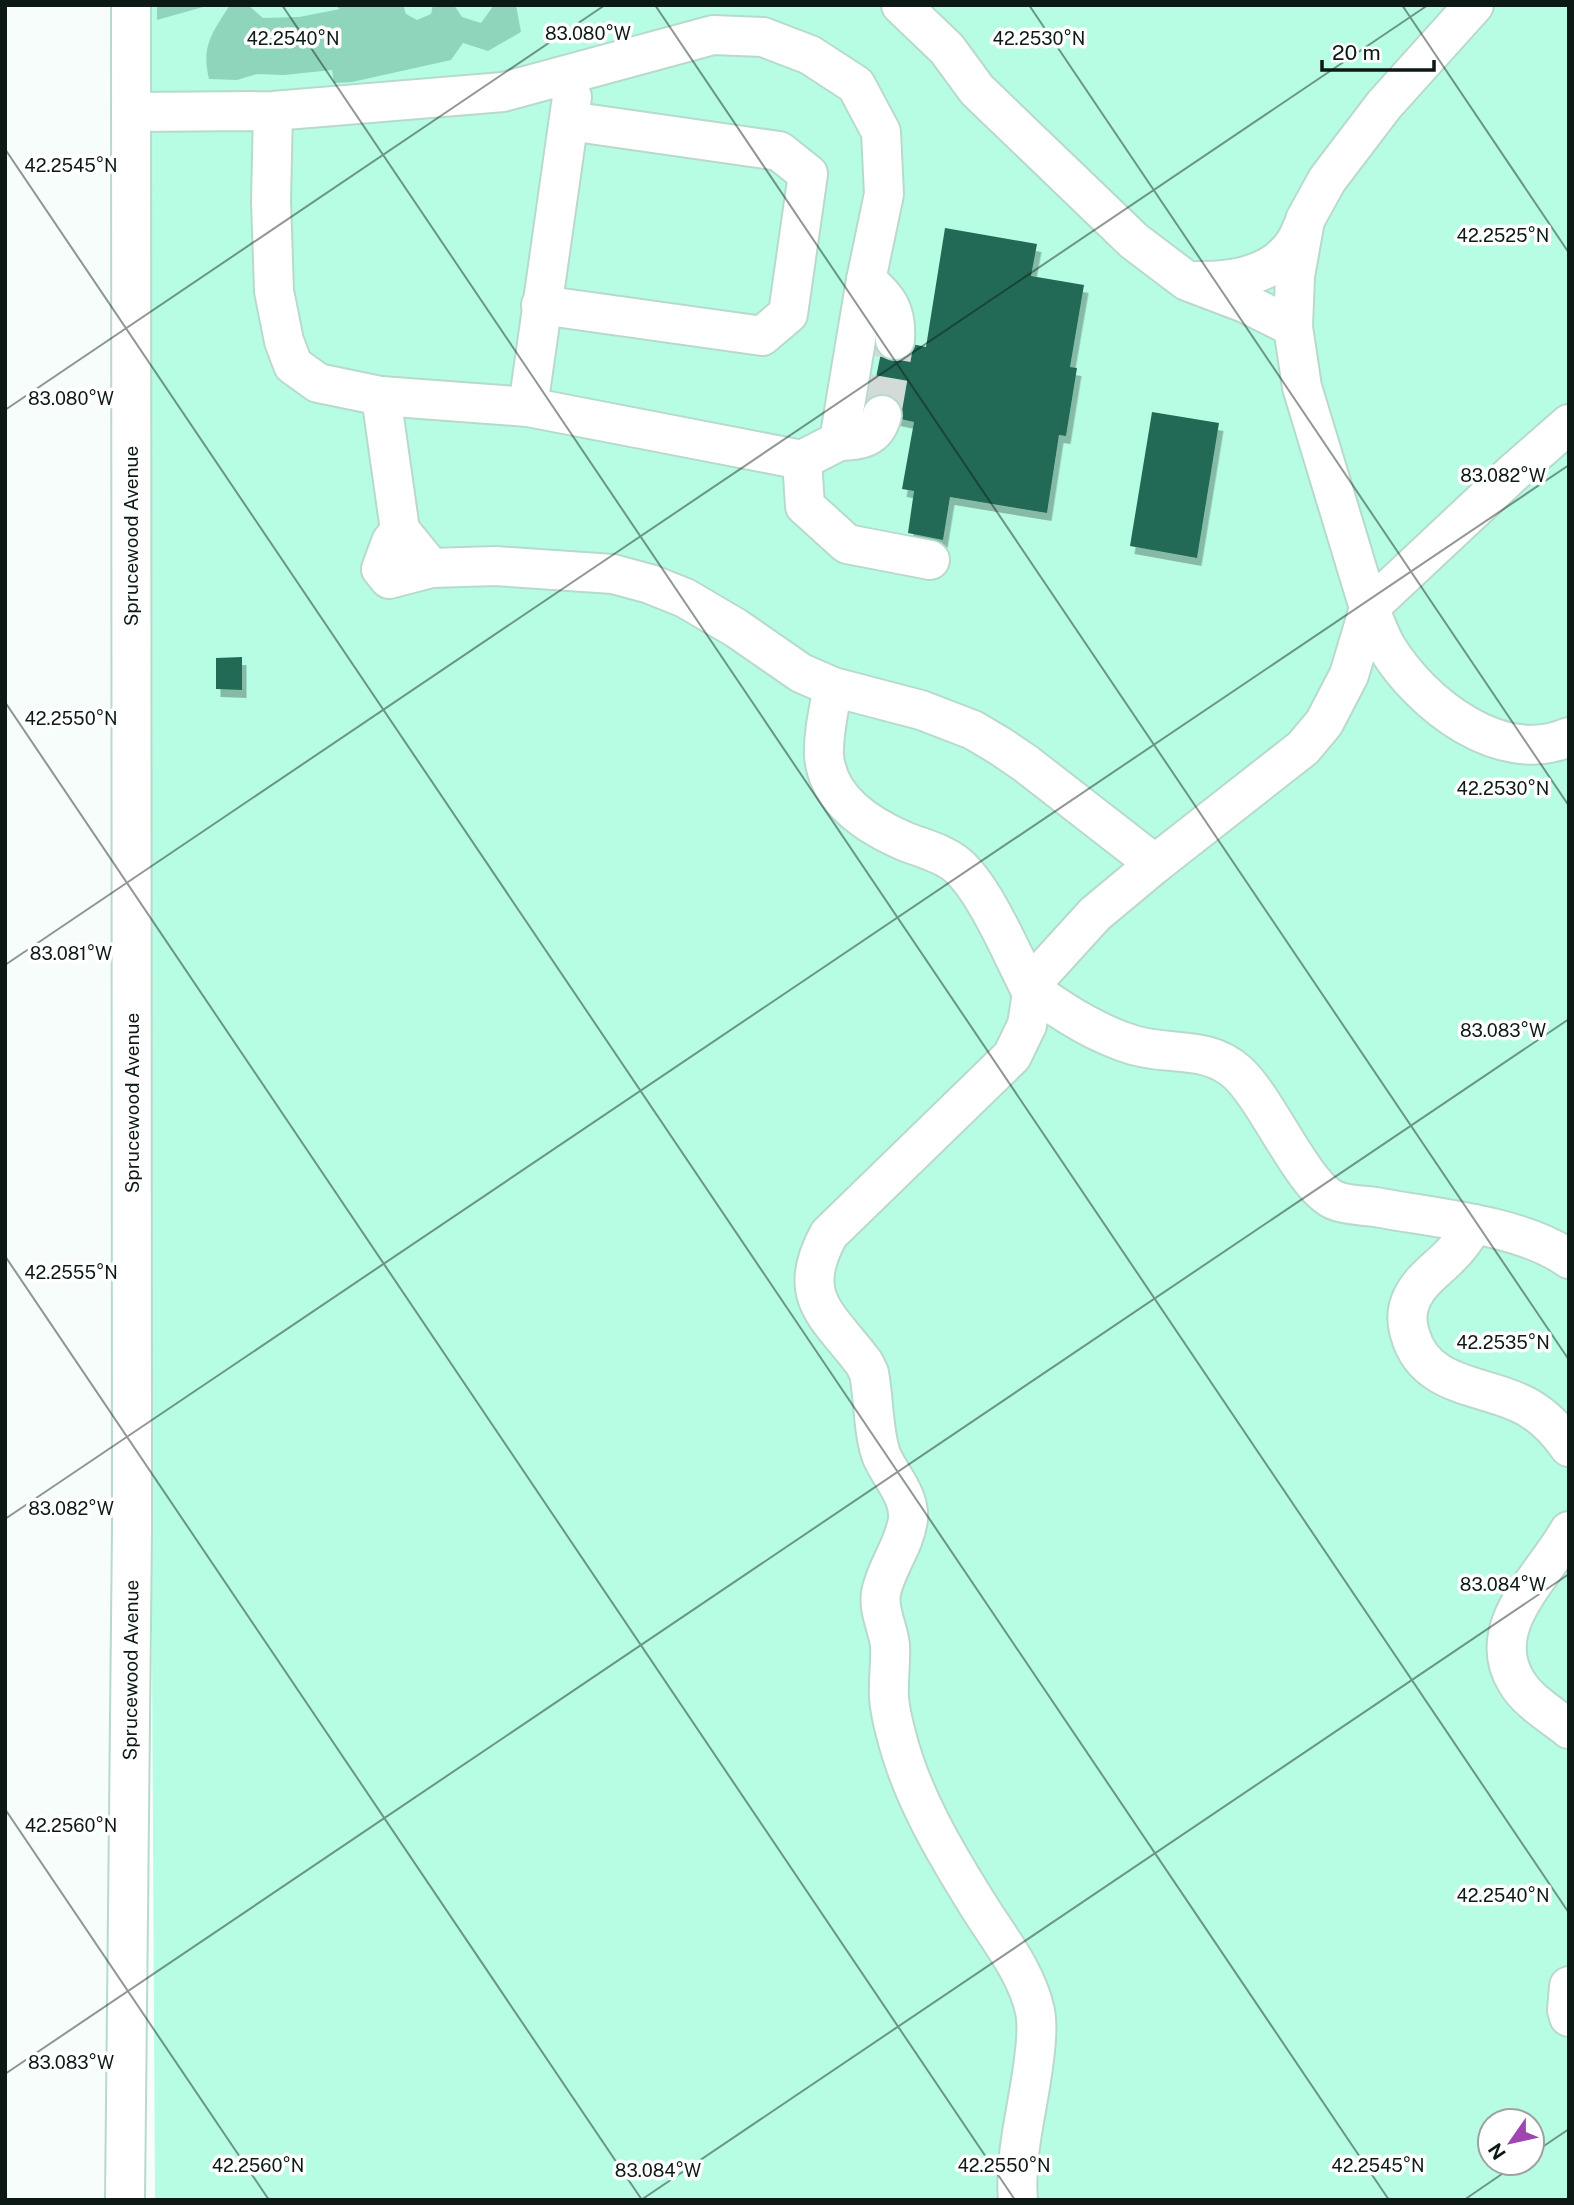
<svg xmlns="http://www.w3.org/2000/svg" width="1574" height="2205" viewBox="0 0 1574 2205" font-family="'Public Sans',sans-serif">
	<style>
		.green { fill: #b7fde4; fill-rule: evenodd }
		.forest { fill: #8fd5bc }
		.building { fill: #236b56; filter: url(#shadow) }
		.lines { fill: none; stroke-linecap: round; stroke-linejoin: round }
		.minor-tunnel { stroke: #d3dbd8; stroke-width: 38; stroke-dasharray: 38 19; stroke-linecap: butt }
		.minor-casing { stroke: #b7dacc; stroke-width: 42 }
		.minor { stroke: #fff; stroke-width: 38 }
		.ticks { fill: none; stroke: #0c1914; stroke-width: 2; stroke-opacity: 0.45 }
		.labels { text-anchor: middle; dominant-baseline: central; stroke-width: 7; stroke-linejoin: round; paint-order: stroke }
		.street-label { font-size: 19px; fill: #0c1914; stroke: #fff }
		.ticks-label { font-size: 18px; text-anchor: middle; fill: #0c1914; stroke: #fff; stroke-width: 7; stroke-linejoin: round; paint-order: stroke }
	</style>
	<defs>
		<filter id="shadow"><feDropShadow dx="4.5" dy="8" stdDeviation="0" flood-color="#0004"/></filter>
	</defs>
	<rect width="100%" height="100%" fill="#f6fdfb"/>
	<path class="green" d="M143,5H1569V2200H155ZM1490,2121H1532V2163H1490Z"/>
	<path class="forest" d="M157,5H203V7L157,20Z
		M230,5H248L263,18L299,17L340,9L334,5H403L406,14L417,20L431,14L433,5H454L462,17L481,23L494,5H516L521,32L488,51L463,43L451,60L352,82L334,83L332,70L284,75L257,74L237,80L209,79C201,46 212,33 230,5Z"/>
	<path class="building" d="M945,228L1037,244L1031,276L1084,285L1070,367L1077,368L1066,436L1059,435L1047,513L950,497L943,540L908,533L914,491L902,489L914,422L869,412L884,338L926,347Z
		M1152,412L1219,423L1197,558L1130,546Z
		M242,657V690L216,689V658Z"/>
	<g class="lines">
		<path class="minor-tunnel" d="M882,415L895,340"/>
		<defs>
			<g id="minor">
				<path d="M901,5L947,49L977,90L1134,241L1187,281L1245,303L1293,327"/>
				<path d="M1474,5L1384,105L1327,180L1305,220L1295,276L1293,327L1302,387L1369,608L1513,473L1569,424"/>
				<path d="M131,112L273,111L503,92L713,35L763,37L810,55L856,85L881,132L884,194L866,280L839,441L802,460L528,407L381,396L318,383L293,365L284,341L274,291L271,201L273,111"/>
				<path d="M866,280C888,299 897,310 895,340"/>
				<path d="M1196,281C1239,282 1286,273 1302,228"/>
				<path d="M541,305L762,336L788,314L808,174L779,151L569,121"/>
				<path d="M381,396L400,530L431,568L495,566L613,574L650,584L685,598L736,628L801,673L833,687C829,709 823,734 824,756C828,800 867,825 904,841C921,848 943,853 957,865C986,890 1013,957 1032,993L1034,981L1095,914L1155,864L1025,763L1000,746L973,730L921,710L833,687"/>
				<path d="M528,407L572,97"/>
				<path d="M839,441C861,440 876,439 882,415"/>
				<path d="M802,460L805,506L847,544L930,560"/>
				<path d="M400,530L391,542L381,569L389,579L431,568"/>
				<path d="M1369,608C1375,621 1380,636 1387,648C1421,703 1500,767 1569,737"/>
				<path d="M1155,864L1303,748L1324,723L1349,675L1369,608"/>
				<path d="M1474,1224C1466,1237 1459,1248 1448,1258C1435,1271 1420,1281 1412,1298C1406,1310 1406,1321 1410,1334C1424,1385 1476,1384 1517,1402C1539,1411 1556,1428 1569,1447"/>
				<path d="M1569,1531C1545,1575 1483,1626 1516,1681C1527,1701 1552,1715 1569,1729"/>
				<path d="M1569,1986L1567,2010L1569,2017"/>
				<path id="s1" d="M125,2200L132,1528L131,5"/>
				<path d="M1018,2200C1014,2153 1029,2105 1034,2059C1036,2044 1038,2026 1035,2011C1026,1971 999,1939 978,1905C945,1852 911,1795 896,1734C893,1723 890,1709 889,1698C888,1680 891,1662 890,1645C888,1628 878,1610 881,1593C886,1567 905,1545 908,1519C910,1496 891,1477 882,1457C873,1435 874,1398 869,1373L864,1363C828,1315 794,1297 829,1234L1012,1056L1027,1025L1032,993L1039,995C1069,1016 1098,1034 1133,1045C1169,1056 1208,1045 1238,1073C1268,1101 1303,1186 1334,1200C1347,1206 1366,1205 1381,1208C1436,1218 1524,1226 1569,1259"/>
			</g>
		</defs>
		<use href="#minor" class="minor-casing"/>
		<use href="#minor" class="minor"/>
	</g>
	<path class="ticks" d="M282,5L1569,1913M655,5L1569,1360M1029,5L1569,806M1402,5L1569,253M5,149L1389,2200M5,410L605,5M5,702L1015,2200M5,965L1428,5M5,1256L642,2200M5,1519L1569,465M5,1809L269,2200M5,2074L1569,1019M1532,2154L1569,2129M641,2200L1569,1574M1464,2200L1518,2163"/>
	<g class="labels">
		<g class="street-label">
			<text transform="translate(131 536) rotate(-90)">Sprucewood Avenue</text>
			<text transform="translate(132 1103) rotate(-90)">Sprucewood Avenue</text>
			<text stroke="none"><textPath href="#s1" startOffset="530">Sprucewood Avenue</textPath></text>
		</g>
	</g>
	<g class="ticks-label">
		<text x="588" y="40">83.080°W</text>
		<text x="293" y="45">42.2540°N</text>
		<text x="1039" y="45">42.2530°N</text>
		<text x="71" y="172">42.2545°N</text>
		<text x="1503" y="242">42.2525°N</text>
		<text x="71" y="405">83.080°W</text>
		<text x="1503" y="482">83.082°W</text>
		<text x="71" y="725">42.2550°N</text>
		<text x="1503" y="795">42.2530°N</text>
		<text x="71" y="960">83.081°W</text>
		<text x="1503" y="1037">83.083°W</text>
		<text x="71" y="1279">42.2555°N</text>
		<text x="1503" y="1349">42.2535°N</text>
		<text x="71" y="1515">83.082°W</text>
		<text x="1503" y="1591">83.084°W</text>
		<text x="71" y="1832">42.2560°N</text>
		<text x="1503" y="1902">42.2540°N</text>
		<text x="71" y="2069">83.083°W</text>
		<text x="258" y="2172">42.2560°N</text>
		<text x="1004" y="2172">42.2550°N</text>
		<text x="1378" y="2172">42.2545°N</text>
		<text x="658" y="2177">83.084°W</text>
	</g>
	<rect width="1574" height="2205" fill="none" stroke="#0c1914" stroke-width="14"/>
	<g transform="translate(1511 2142) rotate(236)"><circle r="33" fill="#ffffff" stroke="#9ea3a1" stroke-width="2"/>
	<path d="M0-5L12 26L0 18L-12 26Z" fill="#9f46b2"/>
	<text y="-10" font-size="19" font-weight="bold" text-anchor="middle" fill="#0c1914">N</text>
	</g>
	<path d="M1322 60v10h112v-10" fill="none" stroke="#0c1914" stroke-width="3.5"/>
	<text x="1332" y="60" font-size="21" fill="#0c1914" stroke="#ffffff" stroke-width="5" paint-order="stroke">20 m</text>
</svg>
